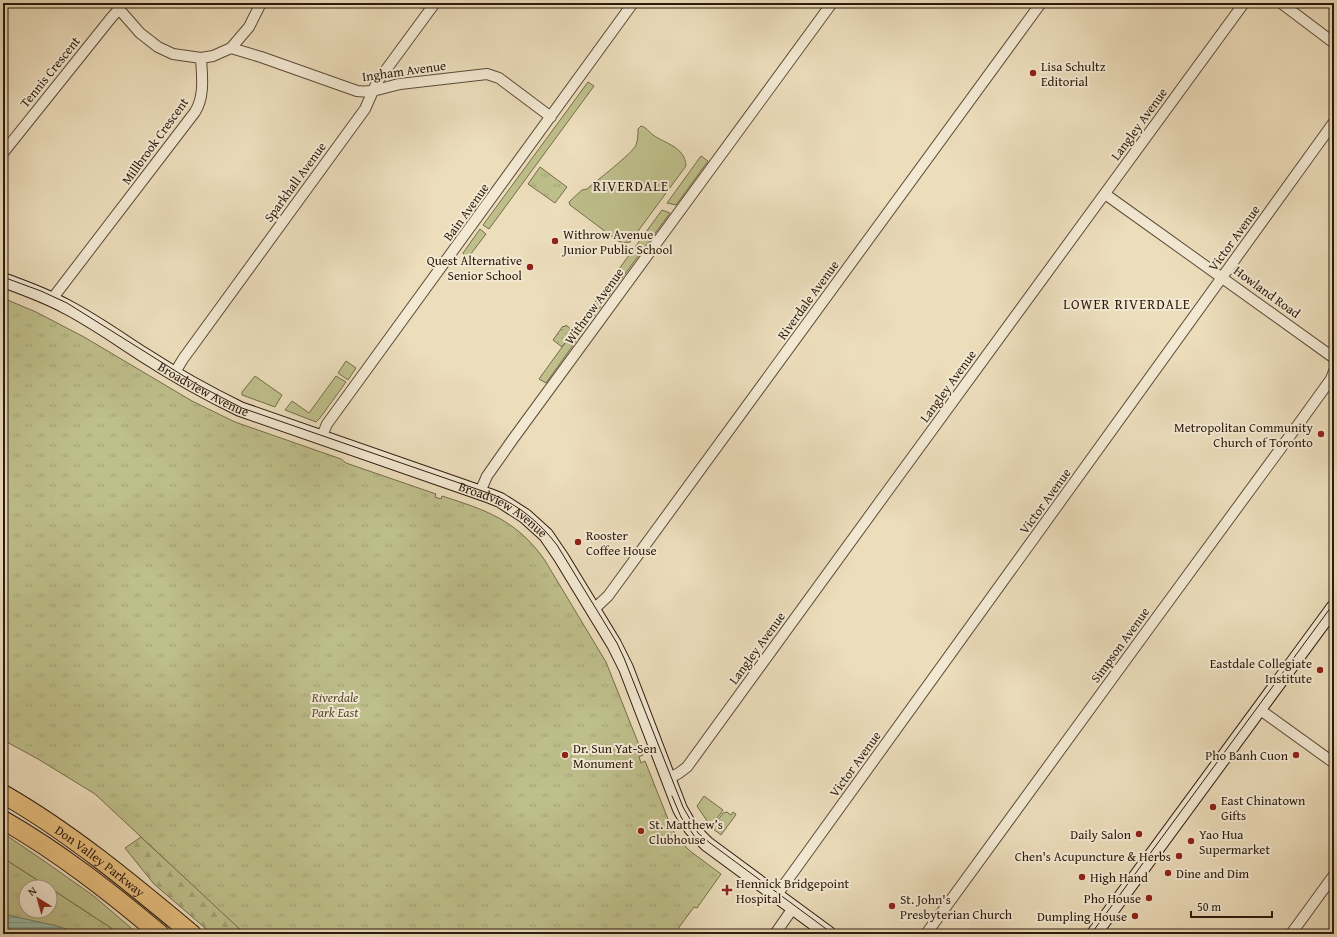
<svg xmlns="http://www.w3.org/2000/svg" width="1337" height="937" viewBox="0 0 1337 937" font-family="'Gentium Book Plus',serif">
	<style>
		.grass { fill: #bebf8b; stroke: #766c4c }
		.forest { fill: url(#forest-firs); stroke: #766c4c }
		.park { fill: url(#park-tufts); stroke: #766c4c }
		.garden { fill: url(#garden-dots); stroke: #766c4c }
		.water { fill: url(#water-rules); stroke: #6e7c6b }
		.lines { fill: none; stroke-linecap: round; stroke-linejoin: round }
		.street-casing { stroke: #5d4b38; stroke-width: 12 }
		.secondary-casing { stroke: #2d1a0d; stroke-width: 16 }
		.highway-casing { stroke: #2d1a0d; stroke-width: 20 }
		.street { stroke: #f3e9d3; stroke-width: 10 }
		.secondary { stroke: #f3e9d3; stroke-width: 14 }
		.highway { stroke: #e6be7e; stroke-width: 18 }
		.tram { stroke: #2d1a0d; stroke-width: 1 }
		.poi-dot { fill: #8f2418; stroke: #f3e9d3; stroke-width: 1.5 }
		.labels { text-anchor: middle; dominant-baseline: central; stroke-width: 4; stroke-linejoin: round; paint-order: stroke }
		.poi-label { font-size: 13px; fill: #2d1a0d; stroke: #f3e9d3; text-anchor: start }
		.street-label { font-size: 13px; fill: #2d1a0d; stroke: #f3e9d3 }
		.park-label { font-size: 13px; font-style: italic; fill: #584c33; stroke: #f3e9d3 }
		.neighbourhood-label { font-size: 14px; letter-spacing: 1px; fill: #2d1a0d; stroke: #f3e9d3 }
	</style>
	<defs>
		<pattern id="forest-firs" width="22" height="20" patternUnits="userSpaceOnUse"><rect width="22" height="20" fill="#bebf8b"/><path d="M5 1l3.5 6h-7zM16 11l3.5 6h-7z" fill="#a4a477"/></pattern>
		<pattern id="park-tufts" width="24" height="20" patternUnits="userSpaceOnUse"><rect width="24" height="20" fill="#bebf8b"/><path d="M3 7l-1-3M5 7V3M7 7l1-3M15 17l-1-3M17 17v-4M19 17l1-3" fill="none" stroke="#a4a477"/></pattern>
		<pattern id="garden-dots" width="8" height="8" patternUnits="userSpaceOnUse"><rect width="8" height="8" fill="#bebf8b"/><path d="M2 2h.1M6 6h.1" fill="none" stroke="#a4a477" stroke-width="1.8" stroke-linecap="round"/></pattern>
		<pattern id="water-rules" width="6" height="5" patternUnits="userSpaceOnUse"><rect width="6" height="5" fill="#9abdaa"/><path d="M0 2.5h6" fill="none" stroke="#85a291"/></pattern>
	</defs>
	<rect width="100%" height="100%" fill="#ecddbb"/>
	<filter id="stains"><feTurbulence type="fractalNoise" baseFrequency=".005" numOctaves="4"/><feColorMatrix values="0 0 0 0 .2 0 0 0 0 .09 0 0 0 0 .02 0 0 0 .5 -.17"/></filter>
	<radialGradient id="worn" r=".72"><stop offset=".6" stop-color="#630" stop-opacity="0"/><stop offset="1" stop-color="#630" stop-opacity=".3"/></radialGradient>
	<path class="grass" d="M588,82L594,86L489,229L483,225Z
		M641,126C646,127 649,132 653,135C666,144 685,147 686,166L630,242L624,243L618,241L570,205L569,202L582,190L587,189C596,181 632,154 636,145C638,140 638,134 638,129Z
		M701,156L708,161L676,205L667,203Z
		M662,210L670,213L594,316L584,317Z
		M480,229L486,234L467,259L463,253Z
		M578,325L581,334L546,383L539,379Z
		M346,361L356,368L348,380L338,373Z
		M255,376L282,395L275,407L242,395V392Z
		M336,376L346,382L320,418L316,422L285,410L292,401L309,413Z
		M704,796L723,810L711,827L697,806Z
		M727,812L731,815L733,812L736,814L735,816L721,835L712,828L723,813Z
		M3,833L47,863L95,897L138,934H120L50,888V887H48L3,858Z"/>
	<path class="forest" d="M141,837L170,864L339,934H212L154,884L125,848Z"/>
	<path class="park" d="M540,167L567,187L555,203L528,184Z
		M3,298L36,312L84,337L192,401L235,422L341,459L346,463L436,494L435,497L441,499L442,496C486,510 516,520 544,559L606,662L643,755L639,757L641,763L645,761L672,829L682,843L690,851L721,874L697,908L694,907L680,926L676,934H245L95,794L38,759L3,740Z
		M3,858L48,887H26V911H50V888L120,934H3Z"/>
	<path class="garden" d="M576,324L578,325L562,347L553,340L563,326L564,327L566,325L572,330Z"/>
	<path class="water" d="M3,914L57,926L81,934H3Z"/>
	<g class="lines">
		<defs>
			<path id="street" d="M116,3L119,9L140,33L158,47L173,54L201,58L213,56L231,48L249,27L261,3
				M1281,3L1334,43
				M231,48L261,57L357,91C373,93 385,87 400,84L487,74L499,78L551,117
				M3,153L111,18L119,9
				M1105,194L1334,358
				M52,299L195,112C205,96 202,76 201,58
				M174,374L183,359L365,109L377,82L435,3
				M321,438L327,424L633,3
				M480,492L487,476L513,439L832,3
				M593,610L608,596L1041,3
				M1259,709L1334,763
				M668,779L679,773L687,767L889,489L1244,3
				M776,896L1334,122
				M775,934L793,908
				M926,934L1149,628L1300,422L1331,379L1334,371
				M1291,934L1334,875"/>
			<g id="secondary">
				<path id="s1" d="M3,280C25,288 47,296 67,307C94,321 119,339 144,355C175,375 207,393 240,409L490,496L500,500L525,516L546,535L561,557L614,644L626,668L680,809L691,828L707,844L829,934"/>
				<path d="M1094,934L1334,607"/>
			</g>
			<g id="highway">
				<path id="s2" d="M3,794C71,833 132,884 192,934"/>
				<path d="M3,820C59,852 110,892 160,934"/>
			</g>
		</defs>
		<use href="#street" class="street-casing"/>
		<use href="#secondary" class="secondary-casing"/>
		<use href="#highway" class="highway-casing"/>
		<use href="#street" class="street"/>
		<use href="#secondary" class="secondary"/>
		<use href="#highway" class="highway"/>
		<path class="tram" d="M3,277L41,291L67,303L198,385L242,408L494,495C520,506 540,523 557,545L617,643L624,658L683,807L698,833L710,843L833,934
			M672,796L681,817L695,837
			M1091,934L1334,603"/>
	</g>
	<g class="poi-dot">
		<circle cx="1033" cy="73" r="4"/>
		<circle cx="555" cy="241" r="4"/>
		<circle cx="530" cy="267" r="4"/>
		<circle cx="1321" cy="434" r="4"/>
		<circle cx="578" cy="542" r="4"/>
		<circle cx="1320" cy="670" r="4"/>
		<circle cx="565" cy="755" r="4"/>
		<circle cx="1296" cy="755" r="4"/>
		<circle cx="1213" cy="807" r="4"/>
		<circle cx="641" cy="831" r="4"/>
		<circle cx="1139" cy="834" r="4"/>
		<circle cx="1191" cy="841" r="4"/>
		<circle cx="1179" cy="856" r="4"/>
		<circle cx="1168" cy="873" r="4"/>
		<circle cx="1082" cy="877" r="4"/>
		<path d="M725 884h4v4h4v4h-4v4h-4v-4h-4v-4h4z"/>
		<circle cx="1149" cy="898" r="4"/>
		<circle cx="892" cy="906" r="4"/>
		<circle cx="1135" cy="916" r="4"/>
	</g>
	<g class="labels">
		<g class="poi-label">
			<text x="1041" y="66">Lisa Schultz<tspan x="1041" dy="15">Editorial</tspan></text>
			<text x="563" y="234">Withrow Avenue<tspan x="563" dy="15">Junior Public School</tspan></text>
			<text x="522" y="260" text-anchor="end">Quest Alternative<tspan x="522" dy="15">Senior School</tspan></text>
			<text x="1313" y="427" text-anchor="end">Metropolitan Community<tspan x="1313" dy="15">Church of Toronto</tspan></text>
			<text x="586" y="535">Rooster<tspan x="586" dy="15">Coffee House</tspan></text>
			<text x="1312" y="663" text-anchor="end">Eastdale Collegiate<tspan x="1312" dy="15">Institute</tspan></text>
			<text x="573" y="748">Dr. Sun Yat-Sen<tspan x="573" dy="15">Monument</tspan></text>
			<text x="1288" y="755" text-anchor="end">Pho Banh Cuon</text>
			<text x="1221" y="800">East Chinatown<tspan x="1221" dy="15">Gifts</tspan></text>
			<text x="649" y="824">St. Matthew’s<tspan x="649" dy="15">Clubhouse</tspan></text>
			<text x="1131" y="834" text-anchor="end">Daily Salon</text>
			<text x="1199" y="834">Yao Hua<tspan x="1199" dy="15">Supermarket</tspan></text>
			<text x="1171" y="856" text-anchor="end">Chen's Acupuncture &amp; Herbs</text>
			<text x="1176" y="873">Dine and Dim</text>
			<text x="1090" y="877">High Hand</text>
			<text x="736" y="883">Hennick Bridgepoint<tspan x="736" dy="15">Hospital</tspan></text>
			<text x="1141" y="898" text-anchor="end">Pho House</text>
			<text x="900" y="899">St. John's<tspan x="900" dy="15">Presbyterian Church</tspan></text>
			<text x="1127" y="916" text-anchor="end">Dumpling House</text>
		</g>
		<g class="street-label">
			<text transform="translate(404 71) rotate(-8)">Ingham Avenue</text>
			<text transform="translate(50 72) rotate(-51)">Tennis Crescent</text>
			<text transform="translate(1139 124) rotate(-54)">Langley Avenue</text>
			<text transform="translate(155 141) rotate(-54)">Millbrook Crescent</text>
			<text transform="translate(295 182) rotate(-54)">Sparkhall Avenue</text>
			<text transform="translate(466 212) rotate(-54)">Bain Avenue</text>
			<text transform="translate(1234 238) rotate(-54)">Victor Avenue</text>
			<text transform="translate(1267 292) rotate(36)">Howland Road</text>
			<text transform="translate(808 300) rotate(-54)">Riverdale Avenue</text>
			<text transform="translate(594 306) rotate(-54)">Withrow Avenue</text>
			<text transform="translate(948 386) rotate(-54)">Langley Avenue</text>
			<text stroke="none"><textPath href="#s1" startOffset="229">Broadview Avenue</textPath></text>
			<text transform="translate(1045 501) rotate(-54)">Victor Avenue</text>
			<text stroke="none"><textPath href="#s1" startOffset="553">Broadview Avenue</textPath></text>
			<text transform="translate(1120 645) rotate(-54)">Simpson Avenue</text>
			<text transform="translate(757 648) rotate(-54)">Langley Avenue</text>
			<text transform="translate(855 764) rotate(-54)">Victor Avenue</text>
			<text stroke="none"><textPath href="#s2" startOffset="118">Don Valley Parkway</textPath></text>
		</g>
		<g class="park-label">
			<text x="335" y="697">Riverdale<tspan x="335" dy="15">Park East</tspan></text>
		</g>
		<g class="neighbourhood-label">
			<text x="631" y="186">RIVERDALE</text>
			<text x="1127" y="304">LOWER RIVERDALE</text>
		</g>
	</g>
	<rect width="1337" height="937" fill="none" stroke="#ecddbb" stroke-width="16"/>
	<rect x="4" y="4" width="1329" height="929" fill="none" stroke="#2d1a0d" stroke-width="2"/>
	<rect x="8" y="8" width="1321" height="921" fill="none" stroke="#2d1a0d"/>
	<g transform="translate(38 899) rotate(323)"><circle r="19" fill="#f3e9d3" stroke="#a49684"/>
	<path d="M0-3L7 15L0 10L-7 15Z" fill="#8f2418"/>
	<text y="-6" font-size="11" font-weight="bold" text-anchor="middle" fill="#2d1a0d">N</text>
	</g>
	<path d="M1191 911v6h81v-6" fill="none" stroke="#2d1a0d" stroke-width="2"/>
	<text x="1197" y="911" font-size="12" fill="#2d1a0d" stroke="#f3e9d3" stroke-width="3" paint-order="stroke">50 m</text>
	<rect width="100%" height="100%" filter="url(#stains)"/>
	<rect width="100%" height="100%" fill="url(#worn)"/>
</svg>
